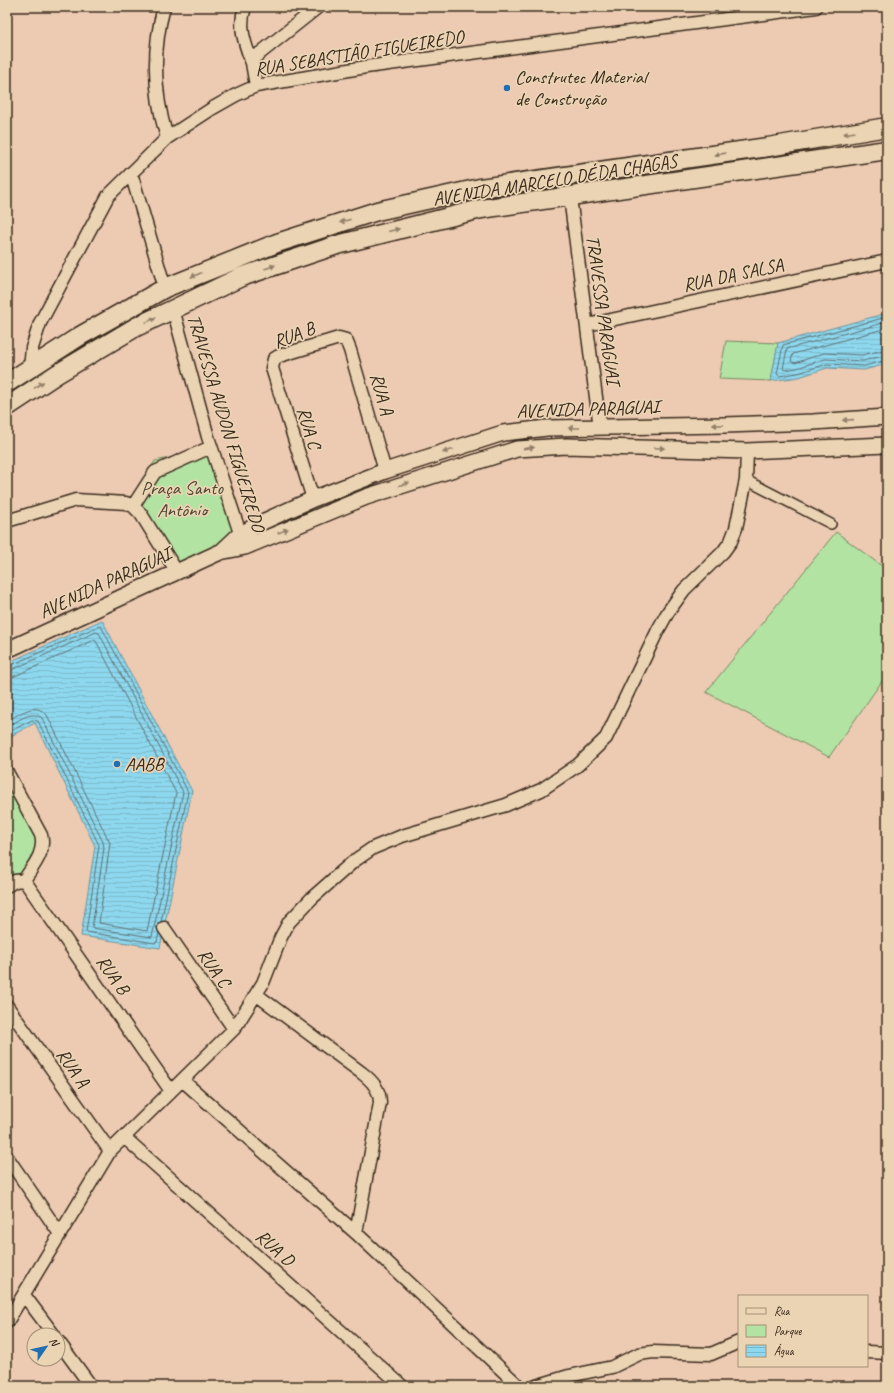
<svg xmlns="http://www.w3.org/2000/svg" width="894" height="1393" viewBox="0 0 894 1393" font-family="Caveat,sans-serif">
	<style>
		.park { fill: #b2e3a3; stroke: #768660 }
		.water { fill: url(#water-rules); stroke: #6d929b }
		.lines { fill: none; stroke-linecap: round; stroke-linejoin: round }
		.shore { stroke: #5c7072; stroke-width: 1 }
		.pedestrian-casing { stroke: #3b2a1e; stroke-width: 12 }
		.minor-casing { stroke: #3b2a1e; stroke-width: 15 }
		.tertiary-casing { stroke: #3b2a1e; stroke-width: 18 }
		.secondary-casing { stroke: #3b2a1e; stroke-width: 21 }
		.pedestrian { stroke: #ead4b3; stroke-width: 9 }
		.minor { stroke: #ead4b3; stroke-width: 12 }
		.tertiary { stroke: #ead4b3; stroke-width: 15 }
		.secondary { stroke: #ead4b3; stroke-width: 18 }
		.oneway { fill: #927f68 }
		.poi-dot { fill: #1f6fb2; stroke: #ead4b3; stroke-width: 1.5 }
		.labels { text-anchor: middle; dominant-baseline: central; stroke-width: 3.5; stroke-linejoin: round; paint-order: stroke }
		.street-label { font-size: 19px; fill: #3b2a1e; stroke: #ead4b3 }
		.poi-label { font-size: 19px; fill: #3b2a1e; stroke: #ead4b3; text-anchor: start }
		.park-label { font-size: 19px; fill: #4d4632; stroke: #ead4b3 }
	</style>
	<defs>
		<pattern id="water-rules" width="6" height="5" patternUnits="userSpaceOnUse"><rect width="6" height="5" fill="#8ed8ef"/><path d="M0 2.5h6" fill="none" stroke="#7bbacc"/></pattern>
	</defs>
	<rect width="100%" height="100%" fill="#eccbb2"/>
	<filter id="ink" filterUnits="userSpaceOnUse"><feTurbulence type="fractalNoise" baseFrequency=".025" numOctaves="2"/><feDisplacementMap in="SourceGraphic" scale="8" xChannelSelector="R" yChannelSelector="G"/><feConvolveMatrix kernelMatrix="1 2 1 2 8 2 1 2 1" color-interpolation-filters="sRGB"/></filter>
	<g filter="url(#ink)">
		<path class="park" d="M726,341L778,343L771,381L719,379Z
			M209,450L237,535L179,570L131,498L155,461Z
			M836,532L887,570V674L829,757L706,692Z
			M7,777L43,847L26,877L7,889Z"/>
		<path class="water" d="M887,313V364L864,370L827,368L799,377L771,381L778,343Z
			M102,620L192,791L160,948L81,936L95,846L35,723L7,738V663Z"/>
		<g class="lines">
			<path class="shore" d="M887,317L783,345L777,374L779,376L798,373L827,364L864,366L887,360
				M887,322L787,349L783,369L785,370L797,368L825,359L863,361L887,355
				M887,328L793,354L791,361L795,363L824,353L862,355L887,349
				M7,667L99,626H101L188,792L161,922
				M7,672L96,632L99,633L183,792L152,937L92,928L104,848L103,842L42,718C31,709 17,722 7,727
				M7,678L15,676L94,640L96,641L176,793L147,931L99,923L110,843L47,715C35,701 20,714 7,721
				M7,733L32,720L38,721L99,845L86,932L155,943L157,942L159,933"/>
			<defs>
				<path id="pedestrian" d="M746,480L831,524"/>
				<path id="minor" d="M164,7C152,50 154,95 167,138
					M245,7C238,27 245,44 252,63
					M256,86L252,63L254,58L318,7
					M131,173L165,288
					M570,197L600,428
					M173,309L208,437L243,542
					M587,325L887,261
					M30,368L32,348L40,323L108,196L167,138L213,108L236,95L256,86L366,67L816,7
					M313,499L272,368L274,359L279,356L339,338L346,340L350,350L385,471
					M133,506L155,472L211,447
					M7,521L76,500L126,503L133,506L141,514L177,572
					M7,772L41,835C46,852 33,866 24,880
					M24,880L171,1091
					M7,886L15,881L24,880
					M164,928L234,1029
					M257,995L362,1073C372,1081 380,1089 380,1103L356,1233
					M7,1006L110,1151
					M182,1080L356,1233L519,1386
					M124,1137L402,1386
					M7,1157L60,1234
					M24,1295L54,1335
					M7,1322L110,1151L234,1029L263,983L281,937L289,922L312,898L354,861L373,848L402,836L506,805L541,790L578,765L606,738L658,630L668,612L684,590L723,552L731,541L736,528L746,480L747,451
					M58,1341L91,1386
					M867,1352L887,1353
					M536,1386L569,1376L612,1367L639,1354L653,1352L711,1354L739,1342"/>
				<path id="tertiary" d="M221,552L237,537L258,524L313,499L385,471L503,433L547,428L725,425L813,422L887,417
					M7,650L220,552L245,547L366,497L517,449L566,446L747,451L887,445"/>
				<path id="secondary" d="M7,383L80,336L165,288L277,243L377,211L480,188L768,147L887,127
					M7,407L57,374L136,327L241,277L337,245L481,209L887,150"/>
			</defs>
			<use href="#pedestrian" class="pedestrian-casing"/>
			<use href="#minor" class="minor-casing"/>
			<use href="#tertiary" class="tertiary-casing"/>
			<use href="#secondary" class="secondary-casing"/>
			<use href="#pedestrian" class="pedestrian"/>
			<use href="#minor" class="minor"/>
			<use href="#tertiary" class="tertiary"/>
			<use href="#secondary" class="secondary"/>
		</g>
		<defs><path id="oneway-solid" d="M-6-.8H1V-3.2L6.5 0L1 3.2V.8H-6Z"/></defs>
		<g class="oneway">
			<use href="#oneway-solid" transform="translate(849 133) rotate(170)"/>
			<use href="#oneway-solid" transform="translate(720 154) rotate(172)"/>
			<use href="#oneway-solid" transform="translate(345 221) rotate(163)"/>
			<use href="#oneway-solid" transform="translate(394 230) rotate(-14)"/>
			<use href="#oneway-solid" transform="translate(270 267) rotate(-20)"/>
			<use href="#oneway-solid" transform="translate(196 275) rotate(157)"/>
			<use href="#oneway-solid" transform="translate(151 320) rotate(-26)"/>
			<use href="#oneway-solid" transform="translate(39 385) rotate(-34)"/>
			<use href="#oneway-solid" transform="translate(848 420) rotate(176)"/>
			<use href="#oneway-solid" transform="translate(718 425) rotate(179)"/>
			<use href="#oneway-solid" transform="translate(574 428) rotate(180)"/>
			<use href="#oneway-solid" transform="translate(529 448) rotate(-7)"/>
			<use href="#oneway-solid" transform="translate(659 448) rotate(2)"/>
			<use href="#oneway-solid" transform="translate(448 451) rotate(163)"/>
			<use href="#oneway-solid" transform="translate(404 484) rotate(-17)"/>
			<use href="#oneway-solid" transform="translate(283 531) rotate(-22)"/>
		</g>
	</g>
	<g class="poi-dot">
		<circle cx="507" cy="88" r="4"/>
		<circle cx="117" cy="764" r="4"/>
	</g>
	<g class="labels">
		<g class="street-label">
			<text transform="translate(359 53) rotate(-9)">RUA SEBASTIÃO FIGUEIREDO</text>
			<text transform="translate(555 180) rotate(-9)">AVENIDA MARCELO DÉDA CHAGAS</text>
			<text transform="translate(733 275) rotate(-12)">RUA DA SALSA</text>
			<text transform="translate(603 310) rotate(82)">TRAVESSA PARAGUAI</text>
			<text transform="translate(294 335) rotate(-21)">RUA B</text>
			<text transform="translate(382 394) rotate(74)">RUA A</text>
			<text transform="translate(588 409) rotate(-2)">AVENIDA PARAGUAI</text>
			<text transform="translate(226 423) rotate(73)">TRAVESSA AUDON FIGUEIREDO</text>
			<text transform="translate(309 428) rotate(73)">RUA C</text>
			<text transform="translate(105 583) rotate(-25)">AVENIDA PARAGUAI</text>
			<text transform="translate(214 968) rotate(55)">RUA C</text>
			<text transform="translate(113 975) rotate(55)">RUA B</text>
			<text transform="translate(73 1068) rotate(55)">RUA A</text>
			<text transform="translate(275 1248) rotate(42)">RUA D</text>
		</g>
		<g class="poi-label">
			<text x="515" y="77">Construtec Material<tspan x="515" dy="22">de Construção</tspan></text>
			<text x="125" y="764">AABB</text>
		</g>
		<g class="park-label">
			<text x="182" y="488">Praça Santo<tspan x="182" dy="22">Antônio</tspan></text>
		</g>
	</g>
	<rect width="894" height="1393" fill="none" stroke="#ead4b3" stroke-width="24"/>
	<rect x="12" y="12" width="870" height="1369" fill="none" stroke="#3b2a1e" stroke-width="1.5" filter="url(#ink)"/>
	<rect x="738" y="1295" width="130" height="72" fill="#ead4b3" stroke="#a49077"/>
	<rect x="746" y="1308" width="20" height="6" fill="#ead4b3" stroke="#a49077"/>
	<text x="774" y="1315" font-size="12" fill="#3b2a1e">Rua</text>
	<rect x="746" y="1325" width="20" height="12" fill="#b2e3a3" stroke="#a49077"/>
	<text x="774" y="1335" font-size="12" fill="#3b2a1e">Parque</text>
	<rect x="746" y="1345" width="20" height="12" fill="url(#water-rules)" stroke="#a49077"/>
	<text x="774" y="1355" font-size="12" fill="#3b2a1e">Água</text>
	<g transform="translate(46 1347) rotate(56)"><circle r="19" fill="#ead4b3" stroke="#a49077"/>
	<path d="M0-3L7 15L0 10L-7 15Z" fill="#1f6fb2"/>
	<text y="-6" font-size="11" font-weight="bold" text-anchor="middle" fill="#3b2a1e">N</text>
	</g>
</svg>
